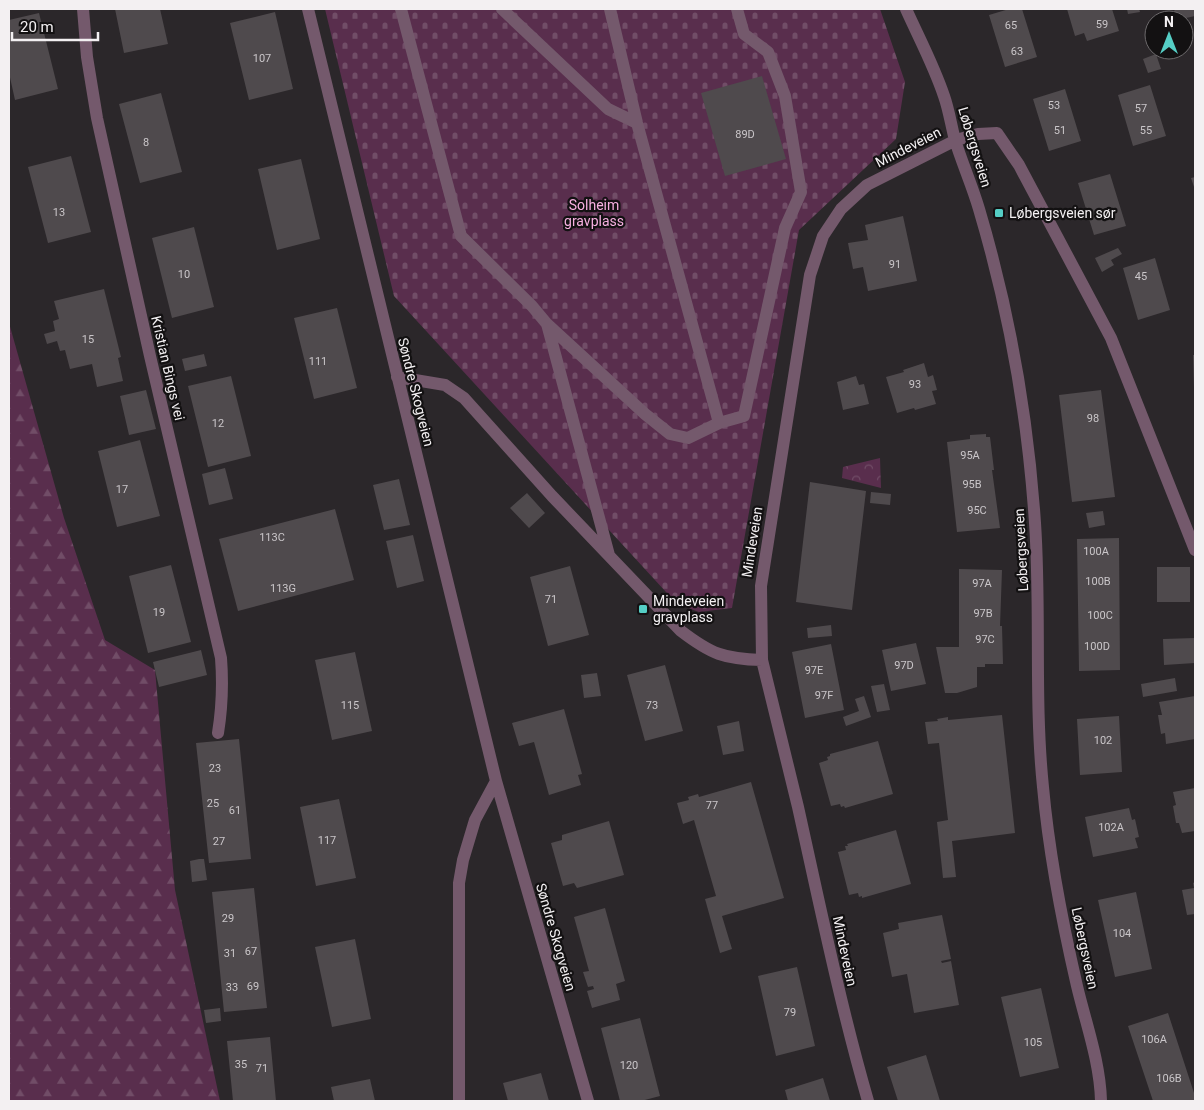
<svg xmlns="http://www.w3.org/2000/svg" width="1204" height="1110" viewBox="0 0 1204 1110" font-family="Roboto,sans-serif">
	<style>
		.forest { fill: url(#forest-firs) }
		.cemetery { fill: url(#cemetery-stones) }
		.park { fill: url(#park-crowns) }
		.building { fill: #4f4a4d }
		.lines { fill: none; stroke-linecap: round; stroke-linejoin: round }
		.minor { stroke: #74596c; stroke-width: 12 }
		.poi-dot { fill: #55cec5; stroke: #131112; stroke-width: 2 }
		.labels { text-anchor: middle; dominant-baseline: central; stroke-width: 4.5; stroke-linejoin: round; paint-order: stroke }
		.number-label { font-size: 11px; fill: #cac6c9 }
		.street-label { font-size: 14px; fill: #f3f0f2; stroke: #131112 }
		.park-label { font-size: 14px; fill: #f7b0e1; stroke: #131112 }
		.poi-label { font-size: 14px; fill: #f3f0f2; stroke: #131112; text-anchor: start }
	</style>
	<defs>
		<pattern id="forest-firs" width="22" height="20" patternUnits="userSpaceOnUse" patternTransform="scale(1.25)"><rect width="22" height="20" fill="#592e4d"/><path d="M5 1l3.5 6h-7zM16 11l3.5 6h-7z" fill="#714d67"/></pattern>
		<pattern id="cemetery-stones" width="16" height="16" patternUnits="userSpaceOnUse" patternTransform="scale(1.25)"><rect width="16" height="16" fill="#592e4d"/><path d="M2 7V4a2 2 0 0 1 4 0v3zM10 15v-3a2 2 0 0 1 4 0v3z" fill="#714d67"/></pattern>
		<pattern id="park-crowns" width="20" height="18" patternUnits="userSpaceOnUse" patternTransform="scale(1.25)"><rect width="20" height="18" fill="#592e4d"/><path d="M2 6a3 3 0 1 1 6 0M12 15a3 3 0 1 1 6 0" fill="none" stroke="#714d67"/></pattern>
	</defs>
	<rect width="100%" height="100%" fill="#2b272a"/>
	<path class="forest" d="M9,323L64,518L105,640L155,670L175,890L220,1101H9Z"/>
	<path class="cemetery" d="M325,9H880L905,82L896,139L799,230L732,608L699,612L677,604L394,296Z"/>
	<path class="park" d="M880,458L881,488L842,478L843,467Z"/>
	<path class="building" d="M115,9H160L168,44L124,53Z
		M1009,9H1022L1037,57L1005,67L989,15Z
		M1067,9H1112L1119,31L1087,41L1084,33L1075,36Z
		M1127,9H1139L1140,12L1128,14Z
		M1174,9H1195V16L1177,20Z
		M275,12L293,89L249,100L230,23Z
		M39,13L58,89L15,100L9,73V20Z
		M1156,54L1161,69L1148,73L1143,59Z
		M762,76L786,159L725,176L701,93Z
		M1150,85L1166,136L1133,146L1118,95Z
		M1065,89L1081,141L1049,151L1033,99Z
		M161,93L182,172L140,183L119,104Z
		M71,156L91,232L48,243L28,167Z
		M301,159L320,239L277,250L258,169Z
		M1110,174L1126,226L1094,235L1078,183Z
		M1195,177V190L1191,178Z
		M903,216L917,281L868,291L863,267L853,269L848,243L868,240L865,225Z
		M194,227L214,307L172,318L152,238Z
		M1118,248L1122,254L1111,260L1114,265L1102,272L1095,258Z
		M1155,258L1170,310L1138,320L1123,268Z
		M104,289L121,357L118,358L123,381L97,387L92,364L70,369L65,350L60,351L57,341L47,344L44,334L55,331L53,321L59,319L54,301Z
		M337,308L357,388L314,399L294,318Z
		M204,354L207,366L185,371L182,359Z
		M1193,355H1195V388H1194Z
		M924,363L928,377L933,375L937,390L932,391L936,404L915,410L914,408L897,413L886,377L904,372L903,370Z
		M231,376L251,456L208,467L188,386Z
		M856,376L859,385L864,384L869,404L843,410L837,382Z
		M146,390L156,429L129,435L120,396Z
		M1101,390L1115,497L1072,502L1059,395Z
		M986,434V437H990L994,470H992L1000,528L957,532L947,442L970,439V435Z
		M140,440L160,516L117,527L98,451Z
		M225,468L233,499L209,505L202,474Z
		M399,479L410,525L384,530L373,485Z
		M810,482L866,491L852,610L796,602Z
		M871,492L891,494L890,505L870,503Z
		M527,493L545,513L529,528L510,508Z
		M335,509L354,580L238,611L219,539Z
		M1103,511L1105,525L1089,528L1086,513Z
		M413,535L424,581L397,588L386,541Z
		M1119,538L1120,670L1079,671L1077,539Z
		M171,565L191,642L148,653L129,576Z
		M570,566L589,635L548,646L530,577Z
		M1157,567H1190V602H1157Z
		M959,569L1002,570L1000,626H1002L1003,664H985V667H977V687L957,693H945L936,647H959Z
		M831,625L832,636L808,638L807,628Z
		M1195,638V663L1164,665L1163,639Z
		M916,643L926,684L891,691L882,650Z
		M831,644L844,710L805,718L792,652Z
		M201,650L207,675L159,687L153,662Z
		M355,652L372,731L332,740L315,660Z
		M665,665L683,731L645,741L627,675Z
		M597,673L601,696L584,698L581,675Z
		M1175,678L1177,691L1143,697L1141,684Z
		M884,684L890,710L877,712L871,686Z
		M864,696L871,717L846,726L843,717L859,711L855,699Z
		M1195,696V739L1166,744L1165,733L1161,734L1158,715H1162L1159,702Z
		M564,709L582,774L578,775L581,785L549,795L534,742L519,746L512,723Z
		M1002,715L1015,833L952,841L956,877L943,878L937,822L948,820L939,743L928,744L925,722L938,721L937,719L948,717V720Z
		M1119,716L1122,772L1080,775L1077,719Z
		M739,721L744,751L723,755L717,726Z
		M239,739L251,859L209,863L196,743Z
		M878,741L893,794L845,808L844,806L841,807L840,804L831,806L819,763L828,760L827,757L830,756V754Z
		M751,782L784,898L722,916L732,949L720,953L705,899L716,896L694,820L683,824L677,803L689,800L688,797L698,794L699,797Z
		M1195,788V831L1182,833L1179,823H1176L1173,806L1176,805L1173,792Z
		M339,799L356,878L316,886L300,807Z
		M1129,808L1132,820L1135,819L1139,837L1135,838L1138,848L1093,857L1085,817Z
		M609,821L624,875L577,888L574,883L563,886L551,843L562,840V835Z
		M896,830L911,884L862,898V896L859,897L858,893L849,895L838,852L846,850L845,846H848L847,844Z
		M199,859H204L207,880L192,882L190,861Z
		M1195,882V914L1187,915L1182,890L1194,888L1193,883Z
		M254,888L267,1008L224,1012L212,892Z
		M1136,892L1152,969L1115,977L1098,900Z
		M605,908L625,981L616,984L620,1000L592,1008L587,991L594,989L593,986L588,987L583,972L589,971L574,917Z
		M942,915L951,959L941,961L942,963L951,961L959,1005L914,1013L907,974L892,977L883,933L899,929L898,923Z
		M355,939L371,1019L332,1027L315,947Z
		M797,967L815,1046L776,1056L758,976Z
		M1041,988L1059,1068L1020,1077L1001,997Z
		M220,1008L221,1021L206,1023L204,1010Z
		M1168,1013L1195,1096V1101H1153L1128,1026Z
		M640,1018L660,1096L641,1101H620L601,1028Z
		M270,1037L276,1101H233L227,1041Z
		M926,1055L940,1101H898L887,1067Z
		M541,1073L549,1101H508L503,1083Z
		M823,1078L830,1101H788L785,1090Z
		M370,1079L375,1101H334L331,1087Z"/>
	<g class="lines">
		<path class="minor" d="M83,9L87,57L97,118L150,356L221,658C223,684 222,708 218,733
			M308,9L496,781L588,1101
			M401,9L461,236L532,306L547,324L645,414L670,434L688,438L719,423L637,123L610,9
			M502,9L608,109L637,123
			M906,9C919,38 934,66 944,96C949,110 951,125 955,140C962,163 972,185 979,209C1009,310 1028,418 1035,523C1041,611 1034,699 1043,787C1049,854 1062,921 1077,986C1086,1024 1100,1062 1101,1101
			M547,324L609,555
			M397,377L445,385L464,398L552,496L681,631C711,654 724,659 762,660
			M719,423L744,416L785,228L801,192L785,96L768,52L744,34L737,9
			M459,1101V883L463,860L475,820L496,781
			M868,1101C840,1004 820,906 798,807C786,758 774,709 762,660L761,586L810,275L823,236L841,209L867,185L956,140L978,134L997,133L1019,165L1111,338L1195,550"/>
	</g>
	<g class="poi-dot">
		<rect x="994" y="208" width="10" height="10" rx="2.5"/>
		<rect x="638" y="604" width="10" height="10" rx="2.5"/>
	</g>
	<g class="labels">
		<g class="number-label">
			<text x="1102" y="24">59</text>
			<text x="1011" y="25">65</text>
			<text x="1017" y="51">63</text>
			<text x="262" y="58">107</text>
			<text x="1054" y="105">53</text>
			<text x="1141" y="108">57</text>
			<text x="1060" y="130">51</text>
			<text x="1146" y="130">55</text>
			<text x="745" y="134">89D</text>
			<text x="146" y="142">8</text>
			<text x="59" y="212">13</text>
			<text x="895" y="264">91</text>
			<text x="184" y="274">10</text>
			<text x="1141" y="276">45</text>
			<text x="88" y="339">15</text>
			<text x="318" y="361">111</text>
			<text x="915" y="384">93</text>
			<text x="1093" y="418">98</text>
			<text x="218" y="423">12</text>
			<text x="970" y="455">95A</text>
			<text x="972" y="484">95B</text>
			<text x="122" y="489">17</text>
			<text x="977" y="510">95C</text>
			<text x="272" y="537">113C</text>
			<text x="1096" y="551">100A</text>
			<text x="1098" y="581">100B</text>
			<text x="982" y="583">97A</text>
			<text x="283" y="588">113G</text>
			<text x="551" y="599">71</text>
			<text x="159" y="612">19</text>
			<text x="983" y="613">97B</text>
			<text x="1100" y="615">100C</text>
			<text x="985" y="639">97C</text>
			<text x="1097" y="646">100D</text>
			<text x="904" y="665">97D</text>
			<text x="814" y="670">97E</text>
			<text x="824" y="695">97F</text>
			<text x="350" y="705">115</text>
			<text x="652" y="705">73</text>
			<text x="1103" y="740">102</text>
			<text x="215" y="768">23</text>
			<text x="213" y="803">25</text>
			<text x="712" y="805">77</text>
			<text x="235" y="810">61</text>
			<text x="1111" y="827">102A</text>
			<text x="327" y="840">117</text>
			<text x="219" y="841">27</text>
			<text x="228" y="918">29</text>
			<text x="1122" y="933">104</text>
			<text x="251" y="951">67</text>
			<text x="230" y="953">31</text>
			<text x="253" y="986">69</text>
			<text x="232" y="987">33</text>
			<text x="790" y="1012">79</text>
			<text x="1154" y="1039">106A</text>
			<text x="1033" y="1042">105</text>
			<text x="241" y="1064">35</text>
			<text x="629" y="1065">120</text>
			<text x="262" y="1068">71</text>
			<text x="1169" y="1078">106B</text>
		</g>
		<g class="street-label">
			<text transform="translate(908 147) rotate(-27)">Mindeveien</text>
			<text transform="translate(975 147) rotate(73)">Løbergsveien</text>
			<text transform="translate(168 368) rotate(77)">Kristian Bings vei</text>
			<text transform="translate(416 392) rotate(76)">Søndre Skogveien</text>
			<text transform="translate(752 542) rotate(-81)">Mindeveien</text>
			<text transform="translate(1021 550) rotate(-93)">Løbergsveien</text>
			<text transform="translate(556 937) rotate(74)">Søndre Skogveien</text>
			<text transform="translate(1085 948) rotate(78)">Løbergsveien</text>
			<text transform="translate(845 951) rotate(78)">Mindeveien</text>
		</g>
		<g class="park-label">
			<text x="594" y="205">Solheim<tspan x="594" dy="16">gravplass</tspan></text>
		</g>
		<g class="poi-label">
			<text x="1009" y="213">Løbergsveien sør</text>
			<text x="653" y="601">Mindeveien<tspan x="653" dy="16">gravplass</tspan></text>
		</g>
	</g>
	<rect width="1204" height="1110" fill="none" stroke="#f3f0f2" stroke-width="20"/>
	<g transform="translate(1169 35)"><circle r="24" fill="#131112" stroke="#6d6a6c"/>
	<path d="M0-4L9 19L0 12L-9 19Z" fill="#55cec5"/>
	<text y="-8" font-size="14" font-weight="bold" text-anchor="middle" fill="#f3f0f2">N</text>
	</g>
	<path d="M12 32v8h86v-8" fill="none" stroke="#f3f0f2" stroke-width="2.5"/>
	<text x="20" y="32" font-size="15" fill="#f3f0f2" stroke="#131112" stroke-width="4" paint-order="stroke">20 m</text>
</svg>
